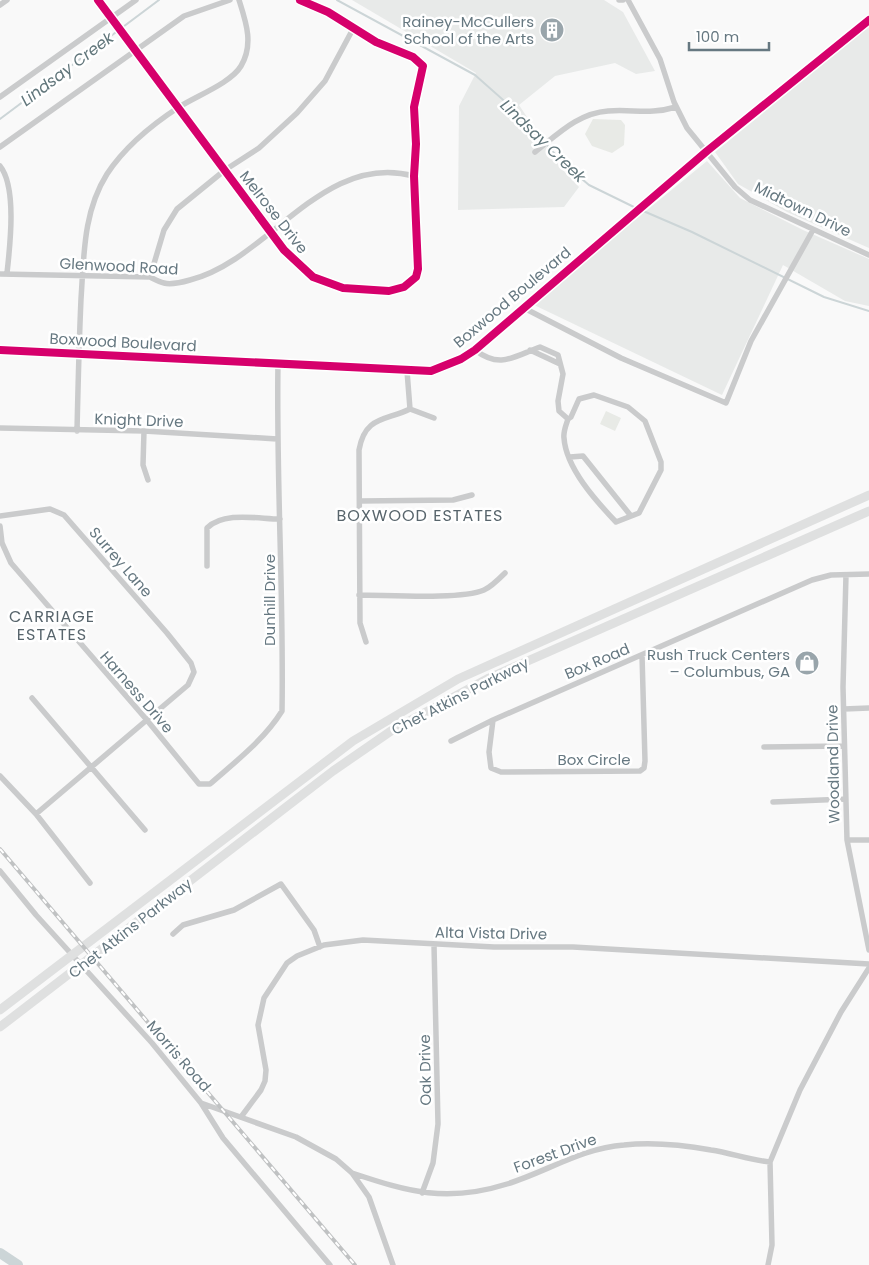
<svg xmlns="http://www.w3.org/2000/svg" width="869" height="1265" viewBox="0 0 869 1265" font-family="Poppins,sans-serif">
	<style>
		.built { fill: #e8eae9 }
		.green { fill: #e8eae6 }
		.lines { fill: none; stroke-linecap: round; stroke-linejoin: round }
		.stream { stroke: #ccd5d7; stroke-width: 2 }
		.river { stroke: #ccd5d7; stroke-width: 10 }
		.minor { stroke: #cacbcc; stroke-width: 5.5 }
		.highway { stroke: #dfe0e0; stroke-width: 9 }
		.rail-casing { stroke: #c0c2c3; stroke-width: 4 }
		.rail { stroke: #fff; stroke-width: 2; stroke-dasharray: 5.5; stroke-linecap: butt }
		.cycleway-casing { stroke: #fff; stroke-width: 11 }
		.cycleway { stroke: #d6006c; stroke-width: 8 }
		.labels { text-anchor: middle; dominant-baseline: central; stroke-width: 5; stroke-linejoin: round; paint-order: stroke }
		.poi-label { font-size: 15px; fill: #667881; stroke: #fff; text-anchor: end }
		.street-label { font-size: 15px; fill: #667881; stroke: #fff }
		.water-label { font-size: 16px; font-style: italic; fill: #61767b; stroke: #fff }
		.neighbourhood-label { font-size: 16px; letter-spacing: 1px; fill: #58656c; stroke: #fff }
	</style>
	<rect width="100%" height="100%" fill="#f9f9f9"/>
	<path class="built" d="M352,0H604L623,12L655,71L636,74L615,63L555,76L519,105L561,168L579,187L564,207L458,210L459,106L476,73Z
		M869,27V248L787,212L738,184L715,152Z
		M707,161L740,198L803,230L869,259V306L845,301L783,265L722,395L532,304Z"/>
	<path class="green" d="M593,119L621,120L625,125L624,145L612,153L592,146L585,134Z
		M606,411L621,418L615,431L600,424Z"/>
	<g class="lines">
		<path class="stream" d="M337,0L475,75L519,114L563,163L589,185L636,208
			M0,119L159,0
			M641,210L692,232L824,297L869,311"/>
		<path class="river" d="M0,1253L18,1265"/>
		<path class="minor" d="M98,0L284,250L313,277L343,288L389,291L404,287L416,277L418,269L414,176L416,144L414,107L423,66L413,57L376,42L328,12L300,0
			M619,0H623
			M628,0L660,59L674,102L687,128L735,187L750,200L869,255
			M0,5L7,0
			M0,97L136,0
			M0,147L184,16L230,0
			M535,152C557,135 578,113 608,111C634,109 649,115 676,107
			M0,166C17,187 10,246 7,273
			M0,274L150,277C154,279 159,282 164,283C171,285 183,282 190,280C269,260 323,151 414,176
			M150,277L164,230L177,209L225,170L259,148L297,113L325,81L354,27
			M522,307L621,358L726,403L751,341L813,230
			M0,350L431,371L461,359L475,350L707,151L869,20
			M475,350C500,369 513,357 540,347L558,355L563,374L558,401L559,411L568,419
			M530,350L560,364
			M407,371L410,409
			M594,395L628,407L645,421L661,462V470L639,513L616,522C596,501 566,468 564,438C563,432 566,425 568,419L571,417L579,399Z
			M410,409L434,418
			M0,428L144,431L277,439
			M77,431C78,387 79,343 81,299C84,256 83,212 107,174C124,148 153,124 179,107C196,96 231,83 241,66C254,44 246,22 239,0
			M144,431L143,465L148,480
			M570,457L583,456L631,516
			M360,501L453,500L472,495
			M0,516L50,509L64,515L167,633L191,663L194,672L188,685L36,814
			M0,526L2,543L11,563L146,719L199,784H210C235,762 264,740 282,711C284,595 276,479 278,363
			M207,566V528C224,511 259,519 280,519
			M846,575L843,687L847,840L869,950
			M359,595C388,595 460,600 484,590C491,587 499,579 505,573
			M366,642L360,623L359,450C365,416 385,421 410,409
			M642,655L645,761L644,768L640,771L501,772L491,768L489,752L493,720L812,580L831,575L869,574
			M32,698L145,830
			M844,709L869,708
			M451,741L493,720
			M764,747L844,746
			M0,776L36,814L90,883
			M773,802L846,799
			M847,840H869
			M0,871L36,915L152,1043L201,1103L296,1137L336,1159L352,1173L369,1197L393,1265
			M173,934L183,925L234,910L281,884L314,930L320,947
			M201,1103L223,1138L330,1265
			M241,1117L261,1090L265,1081L266,1070L258,1025L264,998L287,963L297,956L324,945L363,940L494,947H573L869,964
			M352,1173C409,1192 447,1203 507,1184C546,1172 582,1148 624,1145C653,1142 683,1145 711,1150C731,1153 750,1160 770,1162
			M422,1193L433,1163L438,1124L434,945
			M768,1265L772,1245L770,1162L800,1090L841,1012L869,968"/>
		<path class="highway" d="M0,1010L353,741L458,679L869,495
			M0,1027L333,771L391,731L489,678L869,511"/>
		<defs>
			<path id="rail" d="M0,849L355,1265"/>
		</defs>
		<use href="#rail" class="rail-casing"/>
		<use href="#rail" class="rail"/>
		<defs>
			<path id="cycleway" d="M98,0L284,250L313,277L343,288L389,291L404,287L416,277L418,269L414,176L416,144L414,107L423,66L413,57L376,42L328,12L300,0
				M0,350L431,371L461,359L475,350L707,151L869,20"/>
		</defs>
		<use href="#cycleway" class="cycleway-casing"/>
		<use href="#cycleway" class="cycleway"/>
	</g>
	<defs>
		<symbol id="building-disc" viewBox="-11 -11 22 22"><circle r="9.5" fill="#99a5ab" stroke="#fff"/><path d="M-4-6H4V6H1V3H-1V6H-4ZM-2.5-4.3h1.7v1.8h-1.7ZM.8-4.3h1.7v1.8H.8ZM-2.5-1h1.7V.8h-1.7ZM.8-1h1.7V.8H.8Z" fill="#fff"/></symbol>
		<symbol id="shop-disc" viewBox="-11 -11 22 22"><circle r="9.5" fill="#99a5ab" stroke="#fff"/><path d="M-5-2.5h2.3a2.7 3.5 0 0 1 5.4 0H5L5.5 6h-11ZM-1.5-2.5h3a1.5 2.3 0 0 0-3 0Z" fill="#fff"/></symbol>
	</defs>
	<g fill-rule="evenodd">
		<use href="#building-disc" x="538" y="16" width="28" height="28"/>
		<use href="#shop-disc" x="793" y="649" width="28" height="28"/>
	</g>
	<g class="labels">
		<g class="poi-label">
			<text x="534" y="21">Rainey-McCullers<tspan x="534" dy="17">School of the Arts</tspan></text>
			<text x="790" y="654">Rush Truck Centers<tspan x="790" dy="17">– Columbus, GA</tspan></text>
		</g>
		<g class="street-label">
			<text transform="translate(803 209) rotate(26)">Midtown Drive</text>
			<text transform="translate(274 212) rotate(52)">Melrose Drive</text>
			<text transform="translate(119 266) rotate(3)">Glenwood Road</text>
			<text transform="translate(512 297) rotate(-40)">Boxwood Boulevard</text>
			<text transform="translate(123 342) rotate(3)">Boxwood Boulevard</text>
			<text transform="translate(139 420) rotate(2)">Knight Drive</text>
			<text transform="translate(121 562) rotate(49)">Surrey Lane</text>
			<text transform="translate(269 600) rotate(-90)">Dunhill Drive</text>
			<text transform="translate(597 661) rotate(-23)">Box Road</text>
			<text transform="translate(137 692) rotate(49)">Harness Drive</text>
			<text transform="translate(460 696) rotate(-27)">Chet Atkins Parkway</text>
			<text x="594" y="759">Box Circle</text>
			<text transform="translate(833 764) rotate(-91)">Woodland Drive</text>
			<text transform="translate(130 928) rotate(-38)">Chet Atkins Parkway</text>
			<text transform="translate(491 933) rotate(1)">Alta Vista Drive</text>
			<text transform="translate(179 1056) rotate(49)">Morris Road</text>
			<text transform="translate(425 1070) rotate(-91)">Oak Drive</text>
			<text transform="translate(555 1153) rotate(-20)">Forest Drive</text>
		</g>
		<g class="water-label">
			<text transform="translate(67 69) rotate(-37)">Lindsay Creek</text>
			<text transform="translate(543 141) rotate(44)">Lindsay Creek</text>
		</g>
		<g class="neighbourhood-label">
			<text x="420" y="515">BOXWOOD ESTATES</text>
			<text x="52" y="616">CARRIAGE<tspan x="52" dy="18">ESTATES</tspan></text>
		</g>
	</g>
	<path d="M689 42v8h80v-8" fill="none" stroke="#667881" stroke-width="2.5"/>
	<text x="696" y="42" font-size="15" fill="#667881" stroke="#ffffff" stroke-width="4" paint-order="stroke">100 m</text>
</svg>
